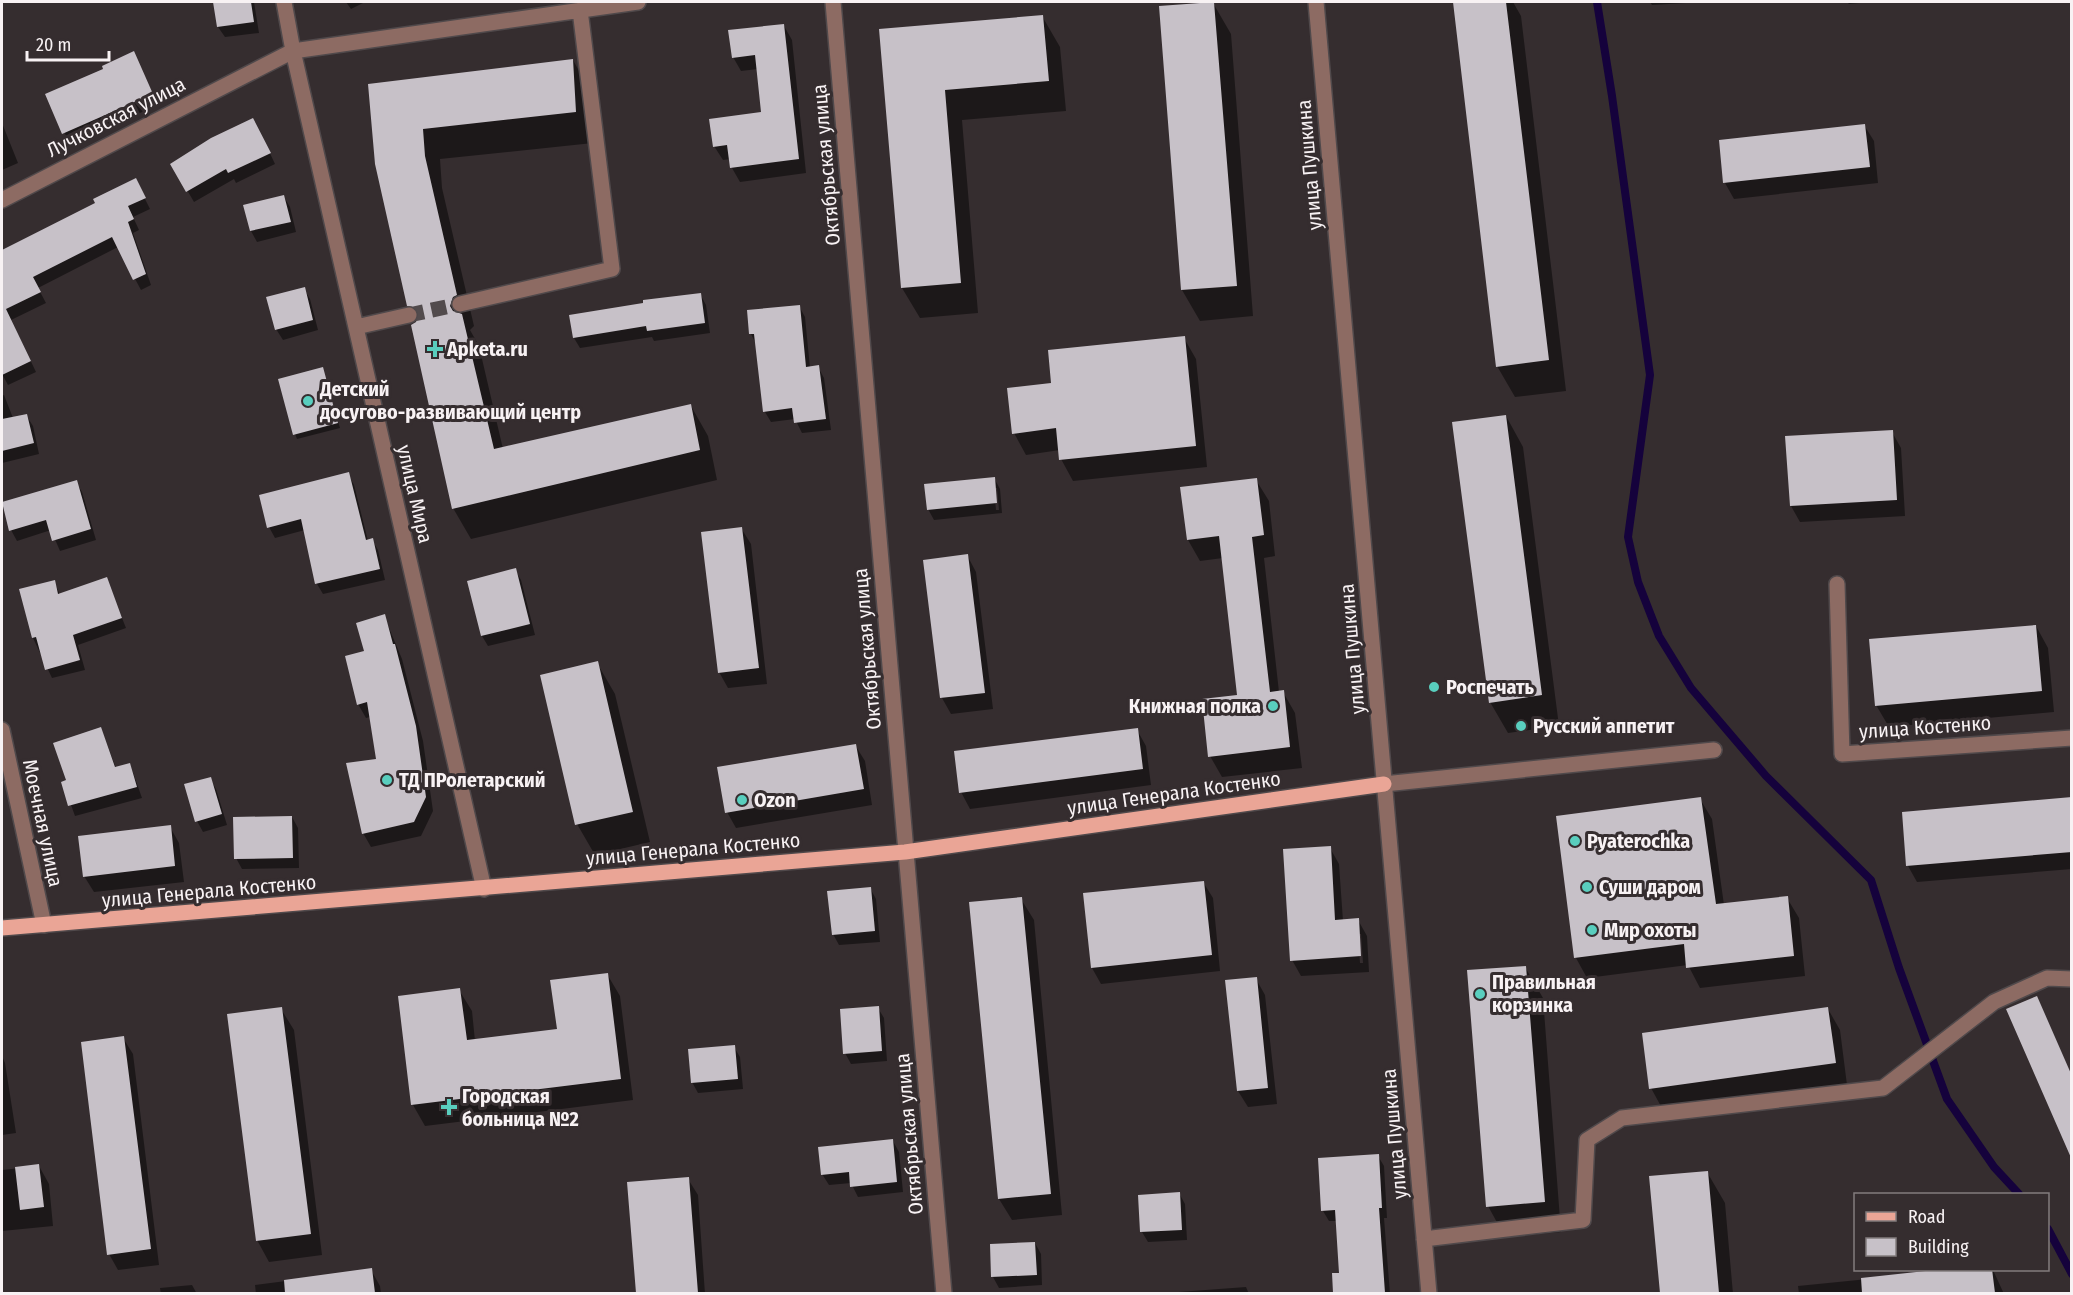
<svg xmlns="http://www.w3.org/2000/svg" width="2073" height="1295" viewBox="0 0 2073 1295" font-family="'Fira Sans Condensed',sans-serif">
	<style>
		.shadow { fill: #0007; fill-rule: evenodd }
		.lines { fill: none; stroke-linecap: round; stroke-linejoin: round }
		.stream { stroke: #15023c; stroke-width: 8 }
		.building { fill: #c7c1c8 }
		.minor-tunnel { stroke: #524b4d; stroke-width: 15; stroke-dasharray: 15 8; stroke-linecap: butt }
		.minor-casing { stroke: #50494b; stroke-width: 18 }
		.major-casing { stroke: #50494b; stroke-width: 18 }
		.minor { stroke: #8d6b63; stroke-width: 15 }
		.major { stroke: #eaa596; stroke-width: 15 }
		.poi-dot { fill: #59cebe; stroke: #352d2f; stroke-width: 2 }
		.labels { text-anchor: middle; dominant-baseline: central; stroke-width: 6; stroke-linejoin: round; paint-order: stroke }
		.street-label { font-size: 20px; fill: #f8f2f4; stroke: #352d2f }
		.poi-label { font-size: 20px; font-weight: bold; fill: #f8f2f4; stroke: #352d2f; text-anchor: start }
	</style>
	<rect width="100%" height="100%" fill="#352d2f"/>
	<path class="shadow" d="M215,2H254L259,33L225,37L218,27Z
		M346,2H365L351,9Z
		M1454,2H1513L1521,16L1566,391L1515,397L1497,366Z
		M1650,2H1703L1652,5Z
		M1847,2H1870L1849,4Z
		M1213,3L1231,34L1253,316L1200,321L1182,290L1160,8Z
		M1042,16L1060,47L1066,111L962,120L978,313L920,318L902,288L880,30Z
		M784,26L792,40L806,173L740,182L732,168L731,159L723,160L714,146L763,113L758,69L741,71L733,57Z
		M573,60L590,91L593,143L440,159L442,188L474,326L470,330L479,346L503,449L691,406L708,436L717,480L471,539L453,508L418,322L408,305L370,86Z
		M139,64L158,105L70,144L48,98Z
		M2,123L18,163L2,170Z
		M1864,125L1874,141L1878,183L1734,199L1725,183Z
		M259,130L275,164L236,183L234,179L194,202L172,164Z
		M141,191L150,209L133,217L139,230L133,233L151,285L141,290L118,247L38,288L46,303L11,320L36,372L8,385L2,374V252Z
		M284,197L290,207L296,232L257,242L251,231L245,206Z
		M304,289L310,299L318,330L283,340L276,329Z
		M700,294L706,305L710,333L654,341L652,337L580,348L574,338Z
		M799,306L805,317L810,368L818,367L824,378L831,430L802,433L795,419L771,422L765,412L756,344L751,334Z
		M1184,338L1196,359L1207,467L1073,481L1061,459L1060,450L1026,455L1014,433L1053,384Z
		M322,369L340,428L297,439L295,434Z
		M4,395L13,418L26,415L33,426L39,454L2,463V396Z
		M1506,416L1523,447L1559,726L1508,733L1490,702Z
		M1892,432L1901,448L1905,516L1800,522L1791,506Z
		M348,474L354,485L368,541L372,540L378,550L385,580L323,594L317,584L305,530L275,538L269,527Z
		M994,478L1000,489L1002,513L934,520L928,509ZM994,488H997L999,510H996Z
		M1256,480L1269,501L1275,556L1264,558L1279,692H1283L1295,713L1302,768L1222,777L1210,756L1239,696L1223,558L1200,561L1188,540Z
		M76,482L82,492L96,540L60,551L51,530L17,541L11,530Z
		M741,528L751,544L767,684L728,688L719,672Z
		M967,555L976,572L993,709L951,714L942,698L925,561Z
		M515,570L521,580L535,635L488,646L482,636L468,582Z
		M106,578L126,628L78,645L85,670L52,678L33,638L54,581L60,595Z
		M384,616L402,659L423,741L433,811L421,836L371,847L363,833L377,760L370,717L366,718L358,704L366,653Z
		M2036,626L2048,648L2054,712L1889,727L1876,705Z
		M597,663L615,694L650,842L595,855L577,824Z
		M101,729L116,768L130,764L142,798L75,816L63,783L68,781Z
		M1137,730L1146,746L1151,785L970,809L961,792Z
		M855,745L865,761L872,805L736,828L727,812Z
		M210,779L216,789L227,825L203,832L197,821Z
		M2072,798V869L1917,882L1908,866L1903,813Z
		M1700,799L1712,819L1724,905L1787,898L1799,918L1805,976L1700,988L1688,965L1587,978L1576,958Z
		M292,817L298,828L299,868L242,869L236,858Z
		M170,827L179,843L184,882L94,892L84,876Z
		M1330,848L1339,864L1343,921L1358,920L1367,936L1369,972L1301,976L1292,960ZM1358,934H1361L1363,963H1360Z
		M1203,882L1213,898L1220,971L1101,984L1092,968Z
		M870,888L876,899L880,942L839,945L833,934Z
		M1021,899L1034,920L1062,1215L1012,1220L999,1199Z
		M1525,967L1543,998L1561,1232L1505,1237L1488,1206Z
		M607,974L620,996L633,1100L425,1126L413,1105L399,997L459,990L472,1011L475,1041L558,1030Z
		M1256,979L1265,995L1277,1104L1248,1107L1238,1091Z
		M878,1008L884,1018L887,1061L851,1064L845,1053Z
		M281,1009L294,1030L322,1255L269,1262L257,1240Z
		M1828,1009L1840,1030L1847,1085L1663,1110L1651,1088Z
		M123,1038L133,1054L159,1265L118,1270L109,1254Z
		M734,1047L740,1057L743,1089L698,1093L692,1082Z
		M2,1056L5,1063L16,1133L2,1135Z
		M893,1141L899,1152L903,1192L858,1197L851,1183L829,1185L822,1174Z
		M1378,1156L1384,1166L1387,1218H1384L1390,1294H1335L1333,1275L1341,1274L1337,1221H1329L1323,1211Z
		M39,1166L49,1184L53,1226L2,1231V1170Z
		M1707,1172L1725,1203L1733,1294H1662L1651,1178Z
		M688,1179L698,1195L705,1294H637L629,1183Z
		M1179,1193L1185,1204L1187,1240L1148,1242L1142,1232Z
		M1035,1243L1041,1254L1042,1285L999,1288L993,1277Z
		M371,1270L380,1286L381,1294H256L255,1285Z
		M1958,1270H1993L2004,1294H1799L1798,1286Z
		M192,1285L197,1294H161L160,1288Z
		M1246,1287L1249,1294H1152Z"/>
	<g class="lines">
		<path class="stream" d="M1597,2L1612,96L1650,375L1628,537L1638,582L1659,636L1691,688L1766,776L1871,880L1899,968L1947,1099L1994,1167L2019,1194
			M2048,1229L2072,1274"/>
	</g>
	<path class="building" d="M213,2H251L254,22L217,27Z
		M1214,2L1237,286L1181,290L1159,6Z
		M1453,2H1506L1549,360L1496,367Z
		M1043,15L1049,81L945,90L961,283L901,288L879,29Z
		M784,24L799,159L730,168L727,145L713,147L709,119L761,112L755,55L732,58L728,30Z
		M134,51L153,94L62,134L45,94L103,69L102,66Z
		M573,59L576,112L423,129L425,156L457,295L453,297L450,306L453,311L462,314L494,449L691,404L700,450L452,509L411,325L416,322L419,313L416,308L407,306L375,164L368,84Z
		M253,118L271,153L228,173L226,169L186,192L170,164L211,138Z
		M1865,124L1870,167L1723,183L1719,140Z
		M136,178L146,198L128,206L134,219L128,222L146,274L133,280L112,237L33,277L41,292L6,309L31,361L2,375V250L95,203L93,199Z
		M284,195L291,222L250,231L243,205Z
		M305,287L313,320L275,330L266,297Z
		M701,293L705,323L647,331L646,326L573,338L569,315L643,303V300Z
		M800,305L806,367L819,365L826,419L794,423L792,408L763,412L754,334H749L747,310Z
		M1185,336L1196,446L1059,460L1056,428L1012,434L1007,388L1051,383L1048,350Z
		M323,367L338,423L293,435L278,379Z
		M27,414L34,443L2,451V419Z
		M1506,415L1542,695L1489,703L1452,422Z
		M1893,430L1897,500L1790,506L1785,436Z
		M349,472L366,540L373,538L380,569L315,584L301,519L267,528L259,495Z
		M995,477L997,503L927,510L924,484Z
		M1257,478L1264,535L1252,537L1270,692L1284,690L1290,747L1208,757L1202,699L1237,695L1219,536L1187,540L1180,487Z
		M77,480L91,529L52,541L46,520L9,531L2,502Z
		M742,527L759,668L718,673L701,532Z
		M968,554L985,693L940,698L923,560Z
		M516,568L530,624L481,636L467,581Z
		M107,577L122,618L73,635L80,660L45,670L36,637L32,638L19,589L55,580L58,594Z
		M385,614L393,644H395L416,726L426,797L414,822L362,834L346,763L376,759L367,702L357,705L345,656L364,651L356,623Z
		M2036,625L2042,691L1875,706L1869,639Z
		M598,661L633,812L575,825L540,675Z
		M101,727L115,767L130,763L137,787L68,806L61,782L66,780L53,743Z
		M1138,728L1143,769L959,793L954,751Z
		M856,744L864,789L725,813L717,767Z
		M211,777L222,814L195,822L184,784Z
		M1701,797L1716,904L1788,896L1794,956L1686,968L1684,944L1574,958L1556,816Z
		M2072,797V852L1906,866L1902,812Z
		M292,816L293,858L234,859L233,817Z
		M171,825L175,866L83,877L78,836Z
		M1331,846L1335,920L1359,918L1361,956L1290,961L1283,849Z
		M1204,881L1212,955L1091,968L1083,893Z
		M871,887L875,931L832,935L827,891Z
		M1022,897L1051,1194L998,1199L969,902Z
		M1526,966L1545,1202L1486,1207L1467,970Z
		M608,973L621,1079L411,1105L398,996L460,988L467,1040L557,1029L550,980Z
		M1257,977L1268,1088L1237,1091L1225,980Z
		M2037,996L2072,1076V1160L2006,1009Z
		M879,1006L882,1051L843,1054L840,1009Z
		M282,1007L311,1234L256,1241L227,1014Z
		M1828,1007L1836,1063L1649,1089L1642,1033Z
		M124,1036L151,1249L107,1255L81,1042Z
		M735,1045L738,1079L691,1083L688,1049Z
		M893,1139L897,1182L850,1187L849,1172L821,1175L818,1147Z
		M1379,1154L1382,1208H1379L1385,1293H1333L1332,1273H1339L1335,1210L1321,1211L1318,1158Z
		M39,1164L44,1207L20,1210L15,1167Z
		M1708,1171L1719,1293H1660L1649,1176Z
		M689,1177L698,1293H636L627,1182Z
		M1180,1192L1182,1230L1140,1232L1138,1195Z
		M1035,1242L1037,1275L991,1277L990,1244Z
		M372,1268L375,1293H285L284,1280Z
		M1944,1269H1992L1995,1293H1862L1861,1278Z"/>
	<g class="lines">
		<path class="minor-tunnel" d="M409,315L460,304"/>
		<defs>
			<path id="minor" d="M284,2L293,51L484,889
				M833,2L944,1294
				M1316,2L1429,1294
				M2,200L293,51L638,2
				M460,304L612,269L580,10
				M356,327L409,315
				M1837,584L1842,754L2072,738
				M2,730L44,925
				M1384,784L1714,750
				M1424,1239L1583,1220L1587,1140L1622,1118L1883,1088L1994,1002L2047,978L2072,979"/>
			<path id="major" d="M2,928L905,852L1384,784"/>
		</defs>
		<use href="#minor" class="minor-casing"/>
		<use href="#major" class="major-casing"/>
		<use href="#minor" class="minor"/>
		<use href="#major" class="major"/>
	</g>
	<g class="poi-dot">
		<path d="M432 340h6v6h6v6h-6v6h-6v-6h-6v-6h6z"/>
		<circle cx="308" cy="401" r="6"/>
		<circle cx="1434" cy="687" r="6"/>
		<circle cx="1273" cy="706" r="6"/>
		<circle cx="1521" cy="726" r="6"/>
		<circle cx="387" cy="780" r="6"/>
		<circle cx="742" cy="800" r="6"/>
		<circle cx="1575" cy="841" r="6"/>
		<circle cx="1587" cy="887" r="6"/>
		<circle cx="1592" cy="930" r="6"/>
		<circle cx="1480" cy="994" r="6"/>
		<path d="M446 1098h6v6h6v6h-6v6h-6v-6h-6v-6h6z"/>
	</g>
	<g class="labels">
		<g class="street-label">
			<text transform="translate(116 117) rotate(-27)">Лучковская улица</text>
			<text transform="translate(826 165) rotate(-95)">Октябрьская улица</text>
			<text transform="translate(1309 165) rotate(-95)">улица Пушкина</text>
			<text transform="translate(415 494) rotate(77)">улица Мира</text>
			<text transform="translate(867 649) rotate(-95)">Октябрьская улица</text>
			<text transform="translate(1352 649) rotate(-95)">улица Пушкина</text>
			<text transform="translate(1925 727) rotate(-4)">улица Костенко</text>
			<text transform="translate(1174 793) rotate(-8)">улица Генерала Костенко</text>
			<text transform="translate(43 823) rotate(78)">Моечная улица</text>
			<text transform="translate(693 849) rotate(-5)">улица Генерала Костенко</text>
			<text transform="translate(209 891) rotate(-5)">улица Генерала Костенко</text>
			<text transform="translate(909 1134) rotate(-95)">Октябрьская улица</text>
			<text transform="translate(1394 1134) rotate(-95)">улица Пушкина</text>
		</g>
		<g class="poi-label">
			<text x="447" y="349">Apketa.ru</text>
			<text x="320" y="389">Детский<tspan x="320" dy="23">досугово-развивающий центр</tspan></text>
			<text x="1446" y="687">Роспечать</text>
			<text x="1261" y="706" text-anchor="end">Книжная полка</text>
			<text x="1533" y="726">Русский аппетит</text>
			<text x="399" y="780">ТД ПРолетарский</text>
			<text x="754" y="800">Ozon</text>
			<text x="1587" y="841">Pyaterochka</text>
			<text x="1599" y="887">Суши даром</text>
			<text x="1604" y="930">Мир охоты</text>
			<text x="1492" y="982">Правильная<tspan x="1492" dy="23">корзинка</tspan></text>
			<text x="462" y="1096">Городская<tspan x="462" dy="23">больница №2</tspan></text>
		</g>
	</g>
	<rect width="2073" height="1295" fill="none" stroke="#f8f2f4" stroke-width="6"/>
	<rect x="1854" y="1193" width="195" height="78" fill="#352d2f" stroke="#837c7e" stroke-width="1.5"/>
	<rect x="1866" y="1212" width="30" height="9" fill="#eaa596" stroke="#837c7e" stroke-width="1.5"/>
	<text x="1908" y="1223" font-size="18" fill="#f8f2f4">Road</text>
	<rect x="1866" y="1238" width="30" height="18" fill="#c7c1c8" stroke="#837c7e" stroke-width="1.5"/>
	<text x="1908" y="1253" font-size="18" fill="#f8f2f4">Building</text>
	<path d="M27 51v9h82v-9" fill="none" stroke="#f8f2f4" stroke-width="3"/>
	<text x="36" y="51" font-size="18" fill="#f8f2f4" stroke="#352d2f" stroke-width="4.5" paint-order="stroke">20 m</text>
</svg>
